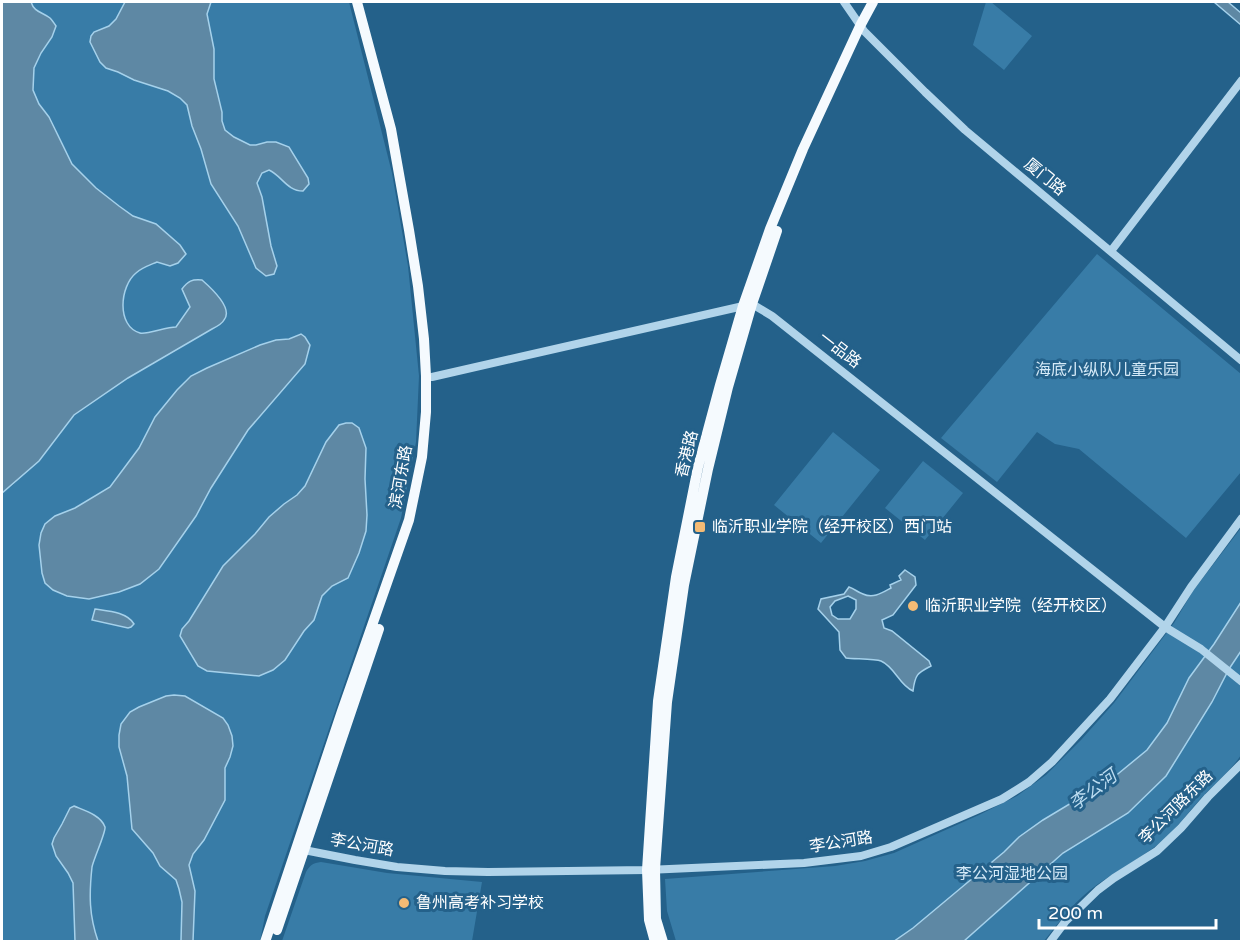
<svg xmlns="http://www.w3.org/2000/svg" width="1243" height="943" viewBox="0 0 1243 943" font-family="'Varela Round','Noto Sans SC',sans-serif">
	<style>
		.green { fill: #387ca7 }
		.water { fill: #5e88a4; stroke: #a5d1eb; stroke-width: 1.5; fill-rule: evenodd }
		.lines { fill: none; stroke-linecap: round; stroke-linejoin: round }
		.minor { stroke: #b1d4ea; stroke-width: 8 }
		.major { stroke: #f5fafe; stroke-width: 10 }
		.poi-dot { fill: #f4bb75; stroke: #24618a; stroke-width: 2 }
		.labels { text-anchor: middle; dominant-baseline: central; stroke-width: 6; stroke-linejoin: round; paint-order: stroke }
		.street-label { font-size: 16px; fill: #fff; stroke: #24618a }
		.park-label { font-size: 16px; fill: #d5eaf8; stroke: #24618a }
		.poi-label { font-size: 16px; fill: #fff; stroke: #24618a; text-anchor: start }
		.water-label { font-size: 18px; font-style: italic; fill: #bdddf1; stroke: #24618a }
	</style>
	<rect width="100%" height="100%" fill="#24618a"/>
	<path class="green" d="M31,2H349L392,173L408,266L419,376L416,442L401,518L265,916L260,941L2,942V493L13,485L57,436L74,415L128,378L176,351L225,320L190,307L176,327C165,327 147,335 139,333C117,326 120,286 136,273C141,268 150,265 157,262L170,266L185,254L180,245L156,224L133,216L119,206L96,188L72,164L50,117L39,104L33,90L34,68L41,53L52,37L51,19C42,14 33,12 31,2Z
		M986,2H991L1032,36L1004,70L973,45Z
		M1097,254L1241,374V472L1186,538L1079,449L1055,444L1037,432L997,482L941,438Z
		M833,432L880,470L821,543L774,505Z
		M923,461L963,493L925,540L885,508Z
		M1241,528V755C1232,769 1219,780 1207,792C1189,810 1176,831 1156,846C1137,860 1117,871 1098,884C1076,899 1060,921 1044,941H676L667,911L665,879L835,866L865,861L894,853L979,815L1017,796L1046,775L1081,740L1114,703L1174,623L1193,591Z
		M321,862L387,873L482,882L472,941H282L306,872C310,865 313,863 321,862Z"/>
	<path class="water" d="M2,2H31C34,12 42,12 50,18C52,20 54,23 56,26L52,37L41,53L34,68L33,90L39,104L49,117L72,164L96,188L119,206L133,216L156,224L180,245L186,254L178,263L170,266L157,262C150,265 141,268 136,273C120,286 116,326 140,333C146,335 166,327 176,327L190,307L182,289C188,281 192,279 202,280C210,287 234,308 224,320C222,324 216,327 212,329L128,378L74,415L39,461L2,493Z
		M125,2H211L207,14L214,49V79L222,112V121L225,130L234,137L250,145H256L267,142H276L289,147L308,178L309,184L303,191C287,191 282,176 269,170L262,173L257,183L262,197L271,246L277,266L274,274L266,276L256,268L238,226L211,184L201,149L192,126L187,105L180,98L168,91L134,80L118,72L106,68L100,62L90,42L91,36L94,32L109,26L116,19Z
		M1214,2H1228L1241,13V25Z
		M301,334L305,337L310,345L305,364L248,430L211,488L196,516L159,569L140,584L119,592L89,599L67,596L53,590L45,583L42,573L39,545L41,533L45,524L55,516L75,508L110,487L139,448L155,417L177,390L191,376L207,368L260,345L276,340L289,339Z
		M346,423H352L359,428L366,448L365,479L367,515L366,531L359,553L348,578L332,586L322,596L314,620L304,631L285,660L273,670L259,676L207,671L198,666L180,636L182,629L189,621L223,566L255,534L269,517L284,504L297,495L305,486L326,442L339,425Z
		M905,570L915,577L916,585L893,615L882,620L884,628L892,631L929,661L931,666C917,673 915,675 913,691C899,685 895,667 881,661C875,659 854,659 846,658L840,650L839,632L818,609L821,599L844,594L849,587C855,589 857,592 863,594C873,599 882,593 891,588L890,585L901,580L899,576ZM848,596L856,600V609L850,619H838L832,615L830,607L835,601Z
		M1241,602V651L1229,669L1212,702L1166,776L1128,813L1063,853L964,941L893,942L913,928L1004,852L1019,837L1043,820L1113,778L1147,750L1167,723L1189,678L1214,644Z
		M95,609C108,611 127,612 134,624L131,627L128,628L92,620Z
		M174,695L185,696L223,718L228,725L232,736L233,746L230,757L225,768V800L204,840L193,854L189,865L195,891L193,941H181L182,902L179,889L176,880L160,866L153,853L132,829L127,776L119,747V735L121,724L130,712L139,707L166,696Z
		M74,806C83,810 101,815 105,827C106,832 94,858 92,867C89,895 89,915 98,941H75L73,883L68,873L56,856L52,844L54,838L62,824L70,808Z"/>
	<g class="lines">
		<path class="minor" d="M844,2L864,31L925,92L965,130L1242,361
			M1111,251L1242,80
			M432,377L752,304L772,316L1165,627L1201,649L1242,682
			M304,850L355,860L397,867L445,871L488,872L647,870L804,863L861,856L891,847L1002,799L1029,782L1052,762L1110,699L1165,627L1191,587L1242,518
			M1050,942L1065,922L1098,890L1114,878L1157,851L1181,828L1208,797L1242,763"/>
		<path class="major" d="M277,930L379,629
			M265,942L342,711L409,520L422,457L426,412V376L424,339L418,286L409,230L391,129L357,2
			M655,942L649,920L647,870L658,701L676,577L698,467L720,385L743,306L770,229L803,149L860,26L873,2
			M663,942L656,919L655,869L667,702L684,585L708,469L728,387L752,304L777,231"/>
	</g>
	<g class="poi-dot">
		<rect x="694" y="521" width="12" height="12" rx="3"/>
		<circle cx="913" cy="606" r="6"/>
		<circle cx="404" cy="903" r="6"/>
	</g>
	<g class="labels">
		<g class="street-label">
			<text transform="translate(1045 177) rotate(39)">厦门路</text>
			<text transform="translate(840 350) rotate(38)">一品路</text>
			<text transform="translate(687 454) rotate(-76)">香港路</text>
			<text transform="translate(401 477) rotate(-80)">滨河东路</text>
			<text transform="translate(1176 807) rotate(-45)">李公河路东路</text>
			<text transform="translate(841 842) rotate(-9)">李公河路</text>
			<text transform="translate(362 845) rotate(10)">李公河路</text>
		</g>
		<g class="park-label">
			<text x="1107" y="370">海底小纵队儿童乐园</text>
			<text x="1012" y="874">李公河湿地公园</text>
		</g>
		<g class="poi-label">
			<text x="712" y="527">临沂职业学院（经开校区）西门站</text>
			<text x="925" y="606">临沂职业学院（经开校区）</text>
			<text x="416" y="903">鲁州高考补习学校</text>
		</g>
		<g class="water-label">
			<text transform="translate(1093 790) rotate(-37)">李公河</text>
		</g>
	</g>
	<rect width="1243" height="943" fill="none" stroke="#ffffff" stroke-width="6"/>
	<path d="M1039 919v9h177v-9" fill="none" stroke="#ffffff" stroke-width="3"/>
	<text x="1048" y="919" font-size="18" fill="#ffffff" stroke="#24618a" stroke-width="4.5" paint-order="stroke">200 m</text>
</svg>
